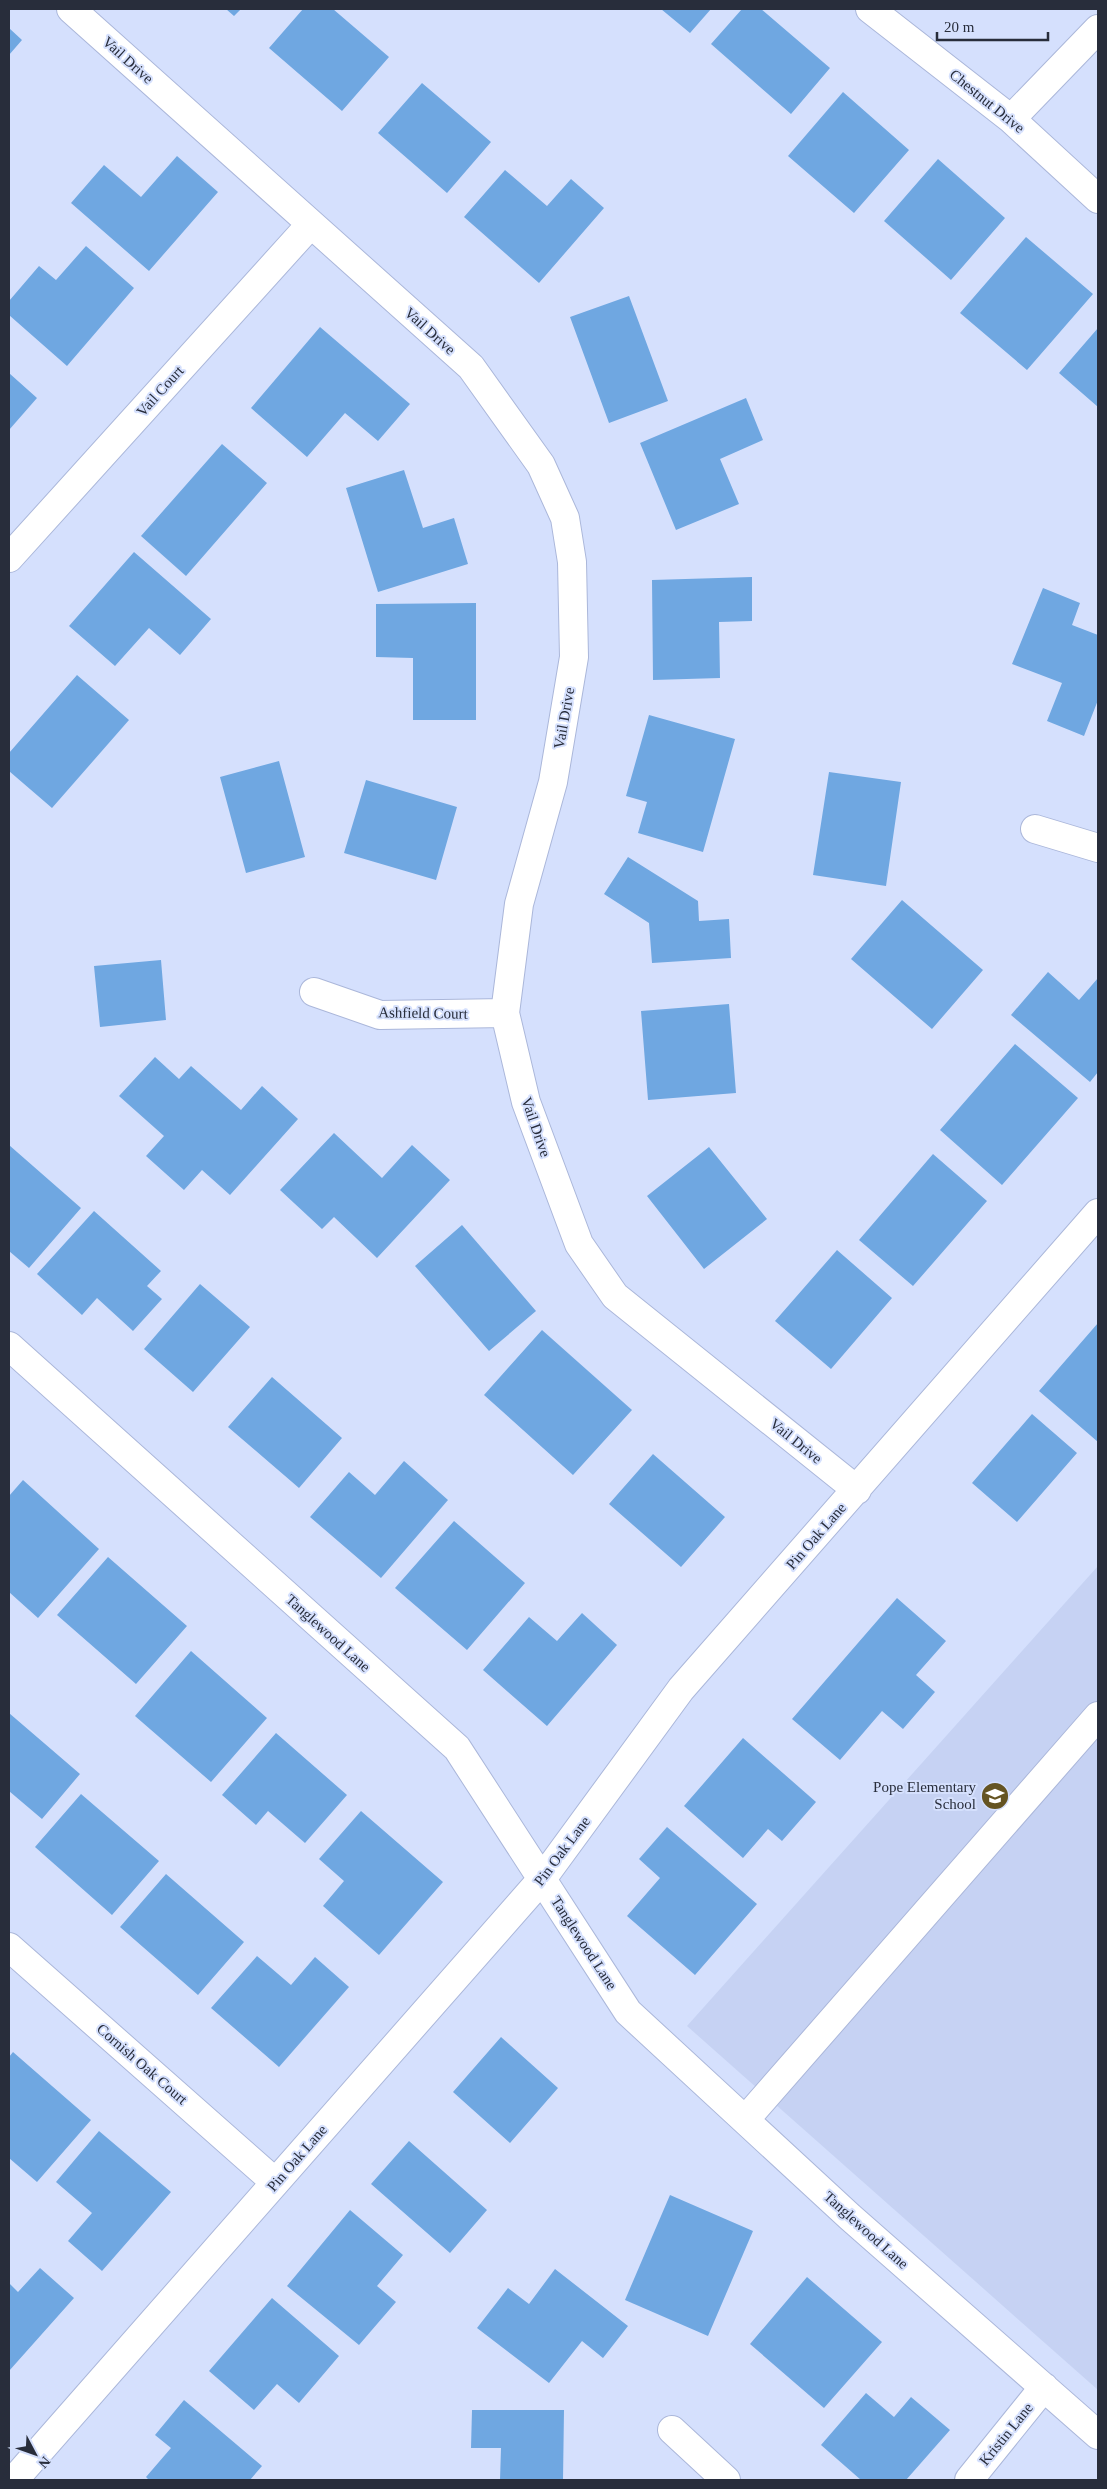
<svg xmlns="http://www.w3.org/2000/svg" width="1107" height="2489" viewBox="0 0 1107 2489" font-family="'Times New Roman',serif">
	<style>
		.built { fill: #c6d2f3 }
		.building { fill: #6fa7e1 }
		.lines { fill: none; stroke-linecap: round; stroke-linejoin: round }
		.minor-casing { stroke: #abb7da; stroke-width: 30 }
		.minor { stroke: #fff; stroke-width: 28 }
		.labels { text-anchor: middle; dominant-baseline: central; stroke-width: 4; stroke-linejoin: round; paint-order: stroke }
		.street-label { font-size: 15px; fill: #282d3b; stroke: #d5e0fd }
		.poi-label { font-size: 15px; fill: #282d3b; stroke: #d5e0fd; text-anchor: end }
	</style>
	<rect width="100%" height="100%" fill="#d5e0fd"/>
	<path class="built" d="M1098,1566V2390L687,2026Z"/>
	<path class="building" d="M226,9H241L234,16Z
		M303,9H333L389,57L342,111L269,48Z
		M661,9H711L690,33Z
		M742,9H761L830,68L791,114L711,44Z
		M9,28L22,40L9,55Z
		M422,83L491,142L447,193L378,133Z
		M843,92L909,150L854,213L788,156Z
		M177,156L218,192L149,271L71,203L104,165L141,197Z
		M938,159L1005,218L951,280L884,221Z
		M505,170L547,206L571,179L604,208L539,283L464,217Z
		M1026,237L1093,294L1027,370L960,313Z
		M86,246L134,288L67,366L9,315V301L39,266L56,280Z
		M629,296L668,401L609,423L570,317Z
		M320,327L410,404L378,441L345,413L307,457L251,408Z
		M1098,328V407L1059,373Z
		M9,373L37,398L9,430Z
		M746,398L763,440L720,459L739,504L676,530L640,443Z
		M222,444L267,483L186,576L141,536Z
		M404,470L423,528L454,518L468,564L378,592L346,488Z
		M134,552L211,619L180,655L149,628L115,666L69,626Z
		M752,577V621L719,622L720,678L653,680L652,580Z
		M1043,588L1080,603L1072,625L1098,635V700L1084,736L1047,721L1062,683L1012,664Z
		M476,603V720H413V658L376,657V604Z
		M77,675L129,720L52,808L9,771V753Z
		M649,715L735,739L703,852L638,833L647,802L626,796Z
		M279,761L305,857L246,873L220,777Z
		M829,772L901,782L886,886L813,875Z
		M366,780L457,807L436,880L344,853Z
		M628,857L698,901L699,921L729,919L731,958L652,963L649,923L604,894Z
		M902,900L983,970L932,1029L851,959Z
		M161,960L166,1020L100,1027L94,966Z
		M1048,972L1079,1000L1098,978V1072L1090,1082L1011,1015Z
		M729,1004L736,1093L648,1100L641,1011Z
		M1015,1044L1078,1098L1002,1185L940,1130Z
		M155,1057L179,1079L191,1066L241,1110L262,1086L298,1119L230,1195L202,1170L184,1190L146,1156L164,1136L119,1096Z
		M334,1133L382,1178L412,1145L450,1180L377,1258L334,1217L322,1229L280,1190Z
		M9,1145L81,1208L29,1268L9,1251Z
		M709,1147L767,1219L704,1269L647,1196Z
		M933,1154L987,1201L913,1286L859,1240Z
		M94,1211L161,1271L147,1286L162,1299L133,1331L97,1298L82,1315L37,1274Z
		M462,1225L536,1311L489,1351L415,1266Z
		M837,1250L892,1298L831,1369L775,1321Z
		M200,1284L250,1327L193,1392L144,1349Z
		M1098,1323V1442L1039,1391Z
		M542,1330L632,1410L573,1475L484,1395Z
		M272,1377L342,1438L299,1488L228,1427Z
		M1032,1414L1077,1453L1017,1522L972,1483Z
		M653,1454L725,1517L681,1567L609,1504Z
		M404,1461L448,1500L381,1578L310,1517L349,1472L375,1495Z
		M23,1480L99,1549L38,1618L9,1592V1496Z
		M454,1521L525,1583L467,1650L395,1588Z
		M108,1557L187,1626L136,1684L57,1615Z
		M897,1598L946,1641L916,1675L935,1692L903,1729L882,1711L840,1760L792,1719Z
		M582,1613L617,1645L547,1726L483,1670L529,1617L557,1641Z
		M191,1651L267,1718L211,1782L135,1716Z
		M9,1713L80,1774L42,1819L9,1791Z
		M276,1733L347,1795L305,1843L268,1811L256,1825L222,1795Z
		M743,1738L816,1802L782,1841L768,1829L743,1858L684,1806Z
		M81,1794L159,1861L112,1915L35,1847Z
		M361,1811L443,1882L379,1955L323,1906L344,1881L319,1859Z
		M667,1827L757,1904L695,1975L627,1916L660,1878L639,1859Z
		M166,1874L244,1942L198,1995L120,1927Z
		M257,1956L291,1985L315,1957L349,1987L279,2067L211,2008Z
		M501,2037L558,2088L510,2143L453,2092Z
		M13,2052L91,2120L37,2182L9,2158V2057Z
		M99,2131L171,2192L102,2271L68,2241L92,2213L56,2182Z
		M409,2141L487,2210L450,2253L371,2184Z
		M670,2195L753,2231L708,2336L625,2300Z
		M350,2210L403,2255L377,2286L396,2302L359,2345L287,2286Z
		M40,2268L74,2298L9,2371V2283L18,2292Z
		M555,2269L628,2326L603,2358L582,2341L549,2383L477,2328L508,2288L529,2304Z
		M807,2277L882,2342L824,2408L750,2344Z
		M272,2298L339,2356L299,2403L277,2384L254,2410L209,2371Z
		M866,2393L894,2417L911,2397L950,2430L906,2480H861L821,2445Z
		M184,2400L262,2466L250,2480H149L146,2477L171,2448L155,2435Z
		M472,2410H564L563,2480H500L501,2448H471Z"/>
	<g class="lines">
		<defs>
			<path id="minor" d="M71,9L471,367L541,465L565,518L572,562L574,657L553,782L519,904L505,1013L526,1102L579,1244L615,1296L857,1490
				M870,9L1011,119L1098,199
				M1011,119L1098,29
				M9,558L311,224
				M1035,829L1098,848
				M314,992L380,1015L505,1013
				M9,1346L457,1748L628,2012L850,2217L1098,2435
				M9,1947L275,2182
				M745,2120L1098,1716
				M672,2430L726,2480
				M14,2480L542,1879L681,1689L1098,1213
				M969,2480L1044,2387"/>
		</defs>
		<use href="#minor" class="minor-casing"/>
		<use href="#minor" class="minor"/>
	</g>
	<defs>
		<symbol id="school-disc" viewBox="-11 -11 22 22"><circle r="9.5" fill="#655422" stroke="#d5e0fd"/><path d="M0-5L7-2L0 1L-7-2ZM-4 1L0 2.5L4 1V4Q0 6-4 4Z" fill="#fff"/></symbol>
	</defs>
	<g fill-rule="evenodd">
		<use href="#school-disc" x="979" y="1780" width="32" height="32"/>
	</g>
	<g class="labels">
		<g class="street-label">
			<text transform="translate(128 60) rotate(42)">Vail Drive</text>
			<text transform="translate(987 101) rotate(39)">Chestnut Drive</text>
			<text transform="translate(430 331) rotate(42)">Vail Drive</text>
			<text transform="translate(160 391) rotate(-48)">Vail Court</text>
			<text transform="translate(564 718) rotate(-80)">Vail Drive</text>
			<text transform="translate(423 1013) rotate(1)">Ashfield Court</text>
			<text transform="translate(536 1127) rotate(71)">Vail Drive</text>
			<text transform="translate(796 1441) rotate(39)">Vail Drive</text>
			<text transform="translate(816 1536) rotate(-49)">Pin Oak Lane</text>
			<text transform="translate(328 1633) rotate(42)">Tanglewood Lane</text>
			<text transform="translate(562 1851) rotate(-53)">Pin Oak Lane</text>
			<text transform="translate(584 1943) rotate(57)">Tanglewood Lane</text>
			<text transform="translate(142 2064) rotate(41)">Cornish Oak Court</text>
			<text transform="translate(297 2158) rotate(-49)">Pin Oak Lane</text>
			<text transform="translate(866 2230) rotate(42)">Tanglewood Lane</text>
			<text transform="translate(1006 2434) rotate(-51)">Kristin Lane</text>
		</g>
		<g class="poi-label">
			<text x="976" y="1787">Pope Elementary<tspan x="976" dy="17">School</tspan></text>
		</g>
	</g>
	<rect width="1107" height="2489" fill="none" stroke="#282d3b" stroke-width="20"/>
	<g transform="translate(35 2454) rotate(131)" stroke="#d5e0fd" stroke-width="4" paint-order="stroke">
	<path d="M0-4L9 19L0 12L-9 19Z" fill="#282d3b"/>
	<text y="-8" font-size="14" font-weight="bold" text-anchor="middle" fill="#282d3b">N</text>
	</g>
	<path d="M937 32v8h111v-8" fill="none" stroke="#282d3b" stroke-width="2.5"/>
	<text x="944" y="32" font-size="15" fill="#282d3b" stroke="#d5e0fd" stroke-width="4" paint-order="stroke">20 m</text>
</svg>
